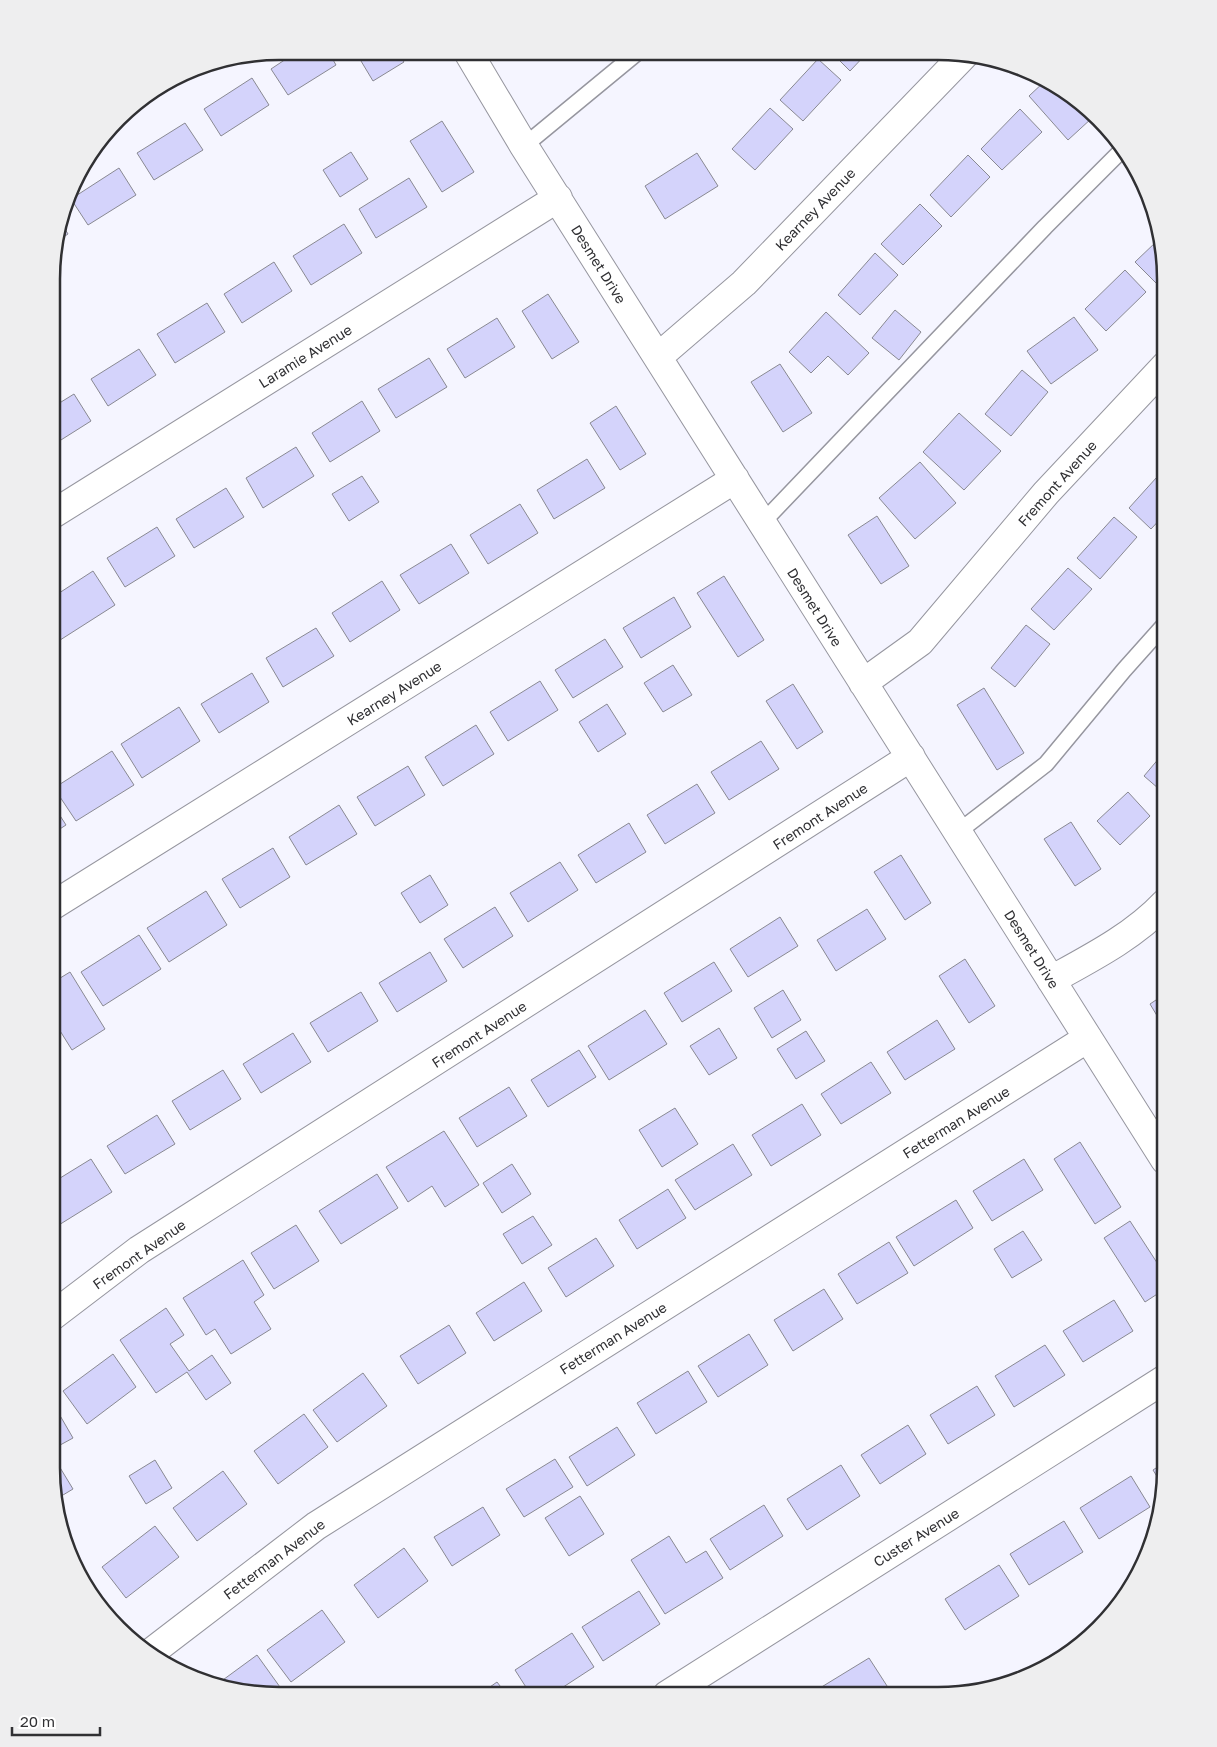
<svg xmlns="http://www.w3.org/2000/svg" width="1217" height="1747" viewBox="0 0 1217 1747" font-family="'Golos Text',sans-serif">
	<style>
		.building { fill: #d4d3fb; stroke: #898992 }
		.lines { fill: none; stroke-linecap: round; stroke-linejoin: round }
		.service-casing { stroke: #96969f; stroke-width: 18 }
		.minor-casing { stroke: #96969f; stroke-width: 30 }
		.service { stroke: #fff; stroke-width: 15 }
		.minor { stroke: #fff; stroke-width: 28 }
		.labels { text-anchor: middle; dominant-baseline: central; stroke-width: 5; stroke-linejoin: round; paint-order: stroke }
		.street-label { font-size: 14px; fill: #303033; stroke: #fff }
		.rim { fill: none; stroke: #303033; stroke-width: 2.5 }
	</style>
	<rect width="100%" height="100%" fill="#f5f5ff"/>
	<path class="building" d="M298,51H328L336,65L288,95L271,69Z
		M355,51L397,52L404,62L373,81Z
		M832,53H867L850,71Z
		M818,59L841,80L803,121L780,100Z
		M252,78L269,105L221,136L204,109Z
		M1045,81L1076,98L1092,118L1068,140L1029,96Z
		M770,108L793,129L755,170L732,149Z
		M1020,109L1042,132L1002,170L981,149Z
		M442,121L474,172L442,192L410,141Z
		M185,123L203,150L154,180L137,153Z
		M351,152L368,179L340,197L323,170Z
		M697,153L718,186L665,219L645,186Z
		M968,155L990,177L951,217L930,195Z
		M119,168L136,195L88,225L71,199Z
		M409,178L427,207L376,238L359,209Z
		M920,204L942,226L903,265L881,244Z
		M62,224L68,234L56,242Z
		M344,224L362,253L311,285L293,256Z
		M1157,241L1165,276L1157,284L1135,262Z
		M875,253L898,275L860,315L838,295Z
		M274,262L292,291L242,323L224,294Z
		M1125,270L1146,292L1106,331L1085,309Z
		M548,294L579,342L552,359L522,311Z
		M207,303L225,332L175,363L157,334Z
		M895,310L921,332L899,360L872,338Z
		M826,312L869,353L848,375L828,356L811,373L789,352Z
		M1074,317L1098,350L1051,384L1027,351Z
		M497,318L515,347L465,378L447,349Z
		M139,349L156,375L108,406L91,379Z
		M429,358L447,387L396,418L378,389Z
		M780,364L812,413L783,432L751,382Z
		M1022,370L1048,392L1011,436L985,414Z
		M74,394L91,421L53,445V407Z
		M362,401L380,431L330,462L312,433Z
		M616,406L646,454L620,470L590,423Z
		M959,413L1001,451L964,490L923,452Z
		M296,447L314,476L263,508L246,478Z
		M587,459L605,488L554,519L537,490Z
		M920,462L956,503L915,539L879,498Z
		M1166,467V513L1151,529L1129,508Z
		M362,476L379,502L349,521L332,494Z
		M226,488L244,517L194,548L176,519Z
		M520,504L538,533L488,564L470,535Z
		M877,516L909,566L881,584L848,535Z
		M1114,517L1137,537L1100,579L1077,558Z
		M157,527L175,556L125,587L107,558Z
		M451,544L469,573L419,604L400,575Z
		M1068,568L1092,589L1054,630L1031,609Z
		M93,571L115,605L57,642L53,635V597Z
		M724,576L764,640L738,657L697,593Z
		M382,581L400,610L350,642L332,613Z
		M674,597L691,627L641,658L623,628Z
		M1026,625L1050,644L1015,687L991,668Z
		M316,628L334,656L283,687L266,658Z
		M605,639L623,667L573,698L555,670Z
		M673,665L692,695L663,712L644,683Z
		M252,673L269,702L219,733L201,704Z
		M540,681L558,710L508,741L490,712Z
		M793,684L823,732L797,749L766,701Z
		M984,688L1024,753L997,770L957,705Z
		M607,704L626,734L598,752L579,722Z
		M179,707L200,741L142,778L121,744Z
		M476,725L494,754L443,786L425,757Z
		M761,741L779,769L729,800L711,772Z
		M1166,750V795L1144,776Z
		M112,751L134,785L76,821L54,788Z
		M408,766L425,795L375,826L357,797Z
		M697,784L715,813L665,844L647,815Z
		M1128,792L1150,816L1120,845L1097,821Z
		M52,803L66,825L52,834Z
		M339,805L357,834L306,865L289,837Z
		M1071,822L1101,869L1075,886L1044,839Z
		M629,823L646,852L596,883L578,855Z
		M273,848L290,877L240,908L222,879Z
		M901,855L931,903L905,920L874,872Z
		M560,862L578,890L528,922L510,893Z
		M430,875L448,905L420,923L401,893Z
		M206,891L227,925L169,962L147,928Z
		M495,907L513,936L463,968L444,939Z
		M867,909L886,939L836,971L817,940Z
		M780,917L798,946L748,977L730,949Z
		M139,935L161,969L103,1006L81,972Z
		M430,952L447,981L397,1012L379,983Z
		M965,959L995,1006L969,1023L939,976Z
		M714,962L732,991L682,1022L664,993Z
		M70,972L105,1029L72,1050L52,1018V983Z
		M783,990L801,1020L772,1038L754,1008Z
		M361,992L378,1021L328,1052L310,1023Z
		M1165,994V1029L1150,1004Z
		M645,1010L667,1044L609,1080L588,1046Z
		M937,1020L955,1049L905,1080L887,1052Z
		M719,1028L737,1058L709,1075L690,1046Z
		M806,1031L825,1061L796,1079L777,1049Z
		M293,1033L311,1062L261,1093L243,1064Z
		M579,1050L596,1077L548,1107L531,1080Z
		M871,1062L891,1093L841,1124L821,1094Z
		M223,1070L241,1099L190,1130L172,1101Z
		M509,1087L527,1116L477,1147L459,1118Z
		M802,1104L821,1135L771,1166L752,1135Z
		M675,1108L698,1144L662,1167L639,1130Z
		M157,1115L175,1144L125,1174L107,1146Z
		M444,1131L479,1185L445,1207L432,1186L408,1202L386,1167Z
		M1080,1142L1121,1207L1095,1224L1054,1159Z
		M733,1144L752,1175L695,1210L675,1180Z
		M91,1159L112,1192L54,1228L52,1224V1183Z
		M1024,1159L1043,1190L992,1221L973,1191Z
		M512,1164L531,1194L502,1213L483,1183Z
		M377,1174L398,1208L341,1244L319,1211Z
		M668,1189L686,1218L637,1249L619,1220Z
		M956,1200L973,1228L914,1266L896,1237Z
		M533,1216L552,1245L522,1264L503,1234Z
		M1130,1221L1165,1275V1289L1145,1302L1104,1238Z
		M296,1225L319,1261L274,1289L251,1253Z
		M1023,1231L1042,1260L1012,1278L994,1249Z
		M596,1238L614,1266L566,1297L548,1268Z
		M889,1242L908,1273L857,1304L838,1274Z
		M243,1260L264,1295L254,1302L271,1329L231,1354L215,1329L206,1335L183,1298Z
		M524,1282L542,1311L494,1341L476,1313Z
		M824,1289L843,1319L793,1351L774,1320Z
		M1114,1300L1133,1331L1083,1362L1063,1331Z
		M166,1308L184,1335L170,1344L189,1371L212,1355L231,1383L206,1400L187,1372L156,1393L120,1340Z
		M449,1325L466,1353L418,1384L400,1356Z
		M749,1334L768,1365L718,1397L698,1366Z
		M1045,1345L1065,1375L1014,1407L995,1376Z
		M113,1354L136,1387L87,1424L63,1391Z
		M688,1371L707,1402L656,1434L637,1403Z
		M363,1373L387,1406L337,1442L313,1410Z
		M977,1386L995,1415L948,1444L930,1415Z
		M51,1400L73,1438L51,1450Z
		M304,1414L328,1447L278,1484L254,1451Z
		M908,1425L926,1454L880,1484L861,1455Z
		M617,1427L635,1455L587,1486L569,1457Z
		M555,1459L573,1487L524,1517L506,1489Z
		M155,1460L172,1488L146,1504L129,1476Z
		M56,1461L73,1489L58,1498L51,1468V1464Z
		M1165,1462V1483L1164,1488L1153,1470Z
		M841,1465L860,1496L807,1530L787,1499Z
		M223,1471L247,1504L197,1541L173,1508Z
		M1131,1476L1150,1507L1099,1539L1080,1508Z
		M580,1496L604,1534L569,1556L545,1518Z
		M764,1505L783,1536L730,1570L710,1539Z
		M483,1507L500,1535L452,1566L434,1537Z
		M1064,1521L1083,1552L1029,1585L1010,1554Z
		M155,1526L179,1557L126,1598L102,1567Z
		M669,1536L686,1563L706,1551L723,1578L665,1614L631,1560Z
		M404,1548L428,1581L378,1618L354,1585Z
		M999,1565L1019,1596L965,1630L945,1599Z
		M639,1591L660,1624L603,1661L582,1627Z
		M322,1610L345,1642L291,1682L267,1650Z
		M572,1633L594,1667L551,1695H531L515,1670Z
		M257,1655L285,1694H250L216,1685Z
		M869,1658L889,1689L878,1696L818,1695L815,1691Z
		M497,1682L507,1695L480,1694Z"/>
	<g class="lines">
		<defs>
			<path id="service" d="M524,146L638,52
				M762,523L1045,227L1120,152
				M958,832L1046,764L1124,670L1166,623
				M1148,1133L1165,1122"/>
			<path id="minor" d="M468,52L524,146L1165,1160
				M658,357L744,283L966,53
				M53,514L558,198
				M863,683L920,642L1046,493L1166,365
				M52,906L735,479
				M1051,980C1091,958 1134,936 1165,903
				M51,1317L139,1250L911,757
				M149,1654L316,1526L1088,1038
				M667,1695L1165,1379"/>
		</defs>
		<use href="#service" class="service-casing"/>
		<use href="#minor" class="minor-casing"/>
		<use href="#service" class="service"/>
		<use href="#minor" class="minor"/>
	</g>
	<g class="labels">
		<g class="street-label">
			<text transform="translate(815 209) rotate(-46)">Kearney Avenue</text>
			<text transform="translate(599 264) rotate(58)">Desmet Drive</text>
			<text transform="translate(305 356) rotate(-32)">Laramie Avenue</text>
			<text transform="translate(1057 483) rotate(-48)">Fremont Avenue</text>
			<text transform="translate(815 607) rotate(58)">Desmet Drive</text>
			<text transform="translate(394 693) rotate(-32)">Kearney Avenue</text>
			<text transform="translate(820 816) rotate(-33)">Fremont Avenue</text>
			<text transform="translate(1032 949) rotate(58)">Desmet Drive</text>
			<text transform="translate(479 1034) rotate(-33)">Fremont Avenue</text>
			<text transform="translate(956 1122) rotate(-32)">Fetterman Avenue</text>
			<text transform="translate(139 1254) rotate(-35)">Fremont Avenue</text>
			<text transform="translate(613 1338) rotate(-32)">Fetterman Avenue</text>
			<text transform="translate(916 1537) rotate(-32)">Custer Avenue</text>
			<text transform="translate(274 1559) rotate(-37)">Fetterman Avenue</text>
		</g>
	</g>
	<path d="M0 0H1217V1747H0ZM279 60H938A219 219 0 0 1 1157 279V1468A219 219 0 0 1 938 1687H279A219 219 0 0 1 60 1468V279A219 219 0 0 1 279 60Z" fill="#eeeeef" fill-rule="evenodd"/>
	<path class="rim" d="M279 60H938A219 219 0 0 1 1157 279V1468A219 219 0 0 1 938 1687H279A219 219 0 0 1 60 1468V279A219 219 0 0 1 279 60Z"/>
	<path d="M12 1727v8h88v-8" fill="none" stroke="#303033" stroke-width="2.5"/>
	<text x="20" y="1727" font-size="15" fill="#303033" stroke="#ffffff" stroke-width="4" paint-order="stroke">20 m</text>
</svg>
